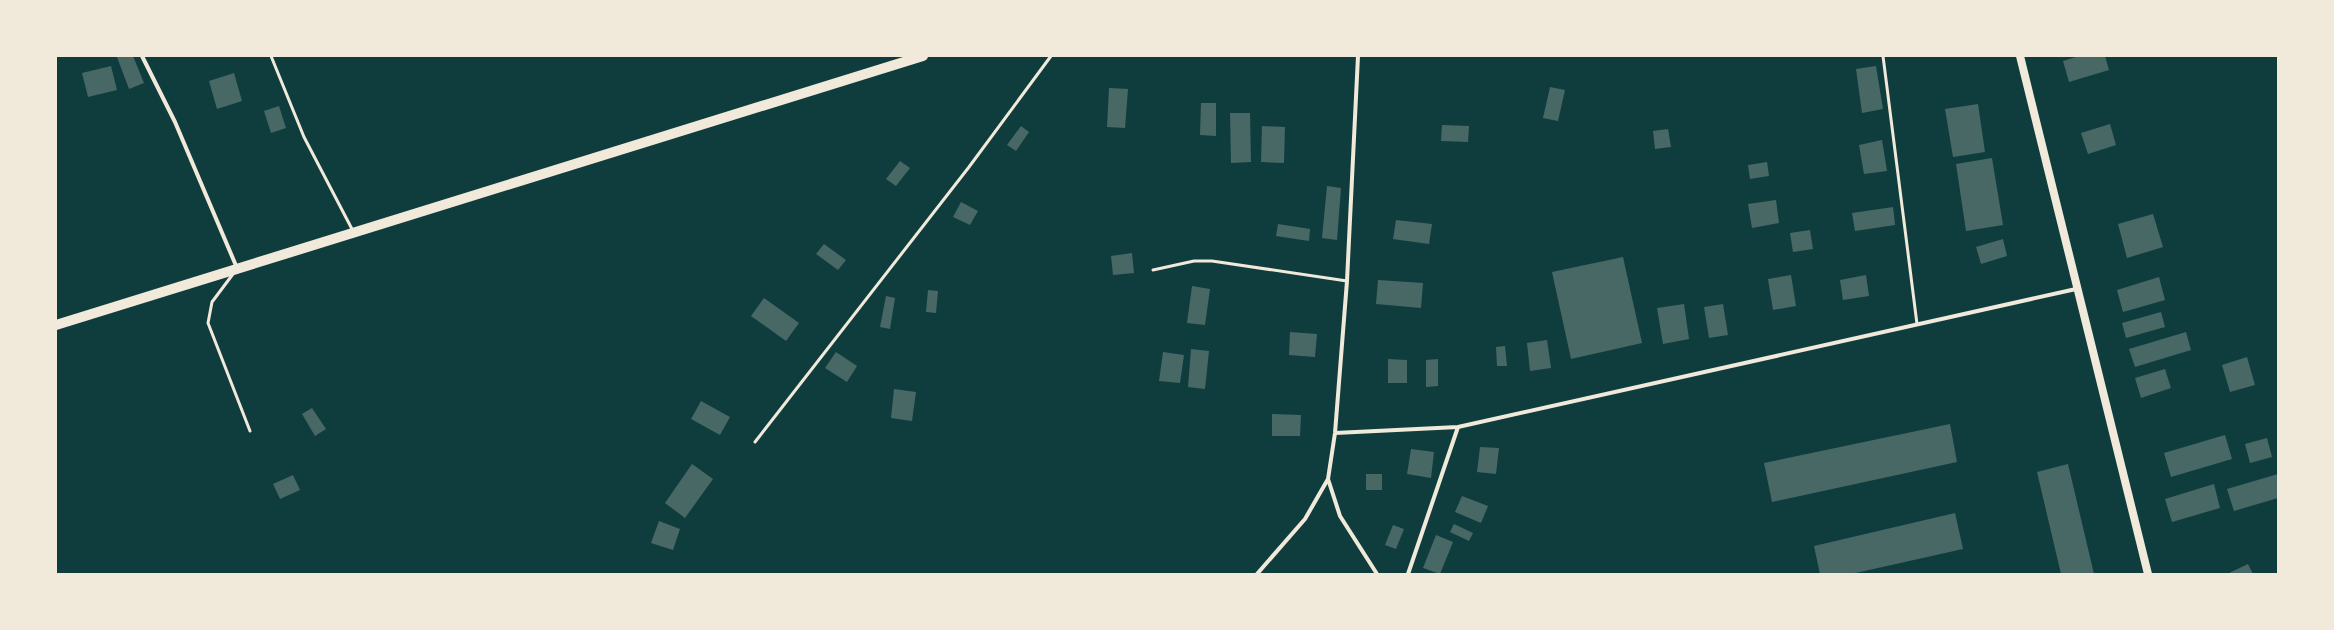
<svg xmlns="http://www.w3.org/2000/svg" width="2334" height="630" viewBox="0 0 2334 630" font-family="'Alegreya Sans',sans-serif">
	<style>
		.building { fill: #486865 }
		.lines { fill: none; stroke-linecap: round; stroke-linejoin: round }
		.service { stroke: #f1e9da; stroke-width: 3 }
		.minor { stroke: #f1e9da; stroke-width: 4 }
		.secondary { stroke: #f1e9da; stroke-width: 8 }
		.primary { stroke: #f1e9da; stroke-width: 10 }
	</style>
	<rect width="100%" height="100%" fill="#0f3d3e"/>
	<path class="building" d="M133,56L144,83L129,89L117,57Z
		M2079,56H2105L2109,70L2069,82L2063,61Z
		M111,66L117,90L88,97L82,73Z
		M1876,66L1883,109L1862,113L1856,69Z
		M234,73L242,101L217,109L209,81Z
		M1550,87L1565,90L1558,121L1543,118Z
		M1109,88L1128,89L1125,128L1107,127Z
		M1201,103H1216V136L1200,135Z
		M1978,104L1985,152L1953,157L1945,109Z
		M279,106L286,128L271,133L264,111Z
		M1230,113H1250L1251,162L1231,163Z
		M2110,124L2116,145L2088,154L2081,133Z
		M1442,125L1469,126L1468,142L1441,141Z
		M1021,126L1029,132L1016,151L1007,145Z
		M1262,126L1285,127L1284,163L1261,162Z
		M1668,129L1671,147L1655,149L1653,131Z
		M1882,140L1887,171L1864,174L1859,145Z
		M1992,158L2003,225L1966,231L1956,164Z
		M900,161L910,168L896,186L886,179Z
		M1767,162L1769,176L1750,179L1748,165Z
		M1327,186L1341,188L1337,240L1322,238Z
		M1776,200L1779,223L1752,228L1748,204Z
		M961,202L978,211L970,225L953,217Z
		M1893,207L1895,225L1855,231L1852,213Z
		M2153,214L2163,247L2127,258L2118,224Z
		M1396,220L1432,224L1429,244L1393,239Z
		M1278,224L1310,229L1309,241L1276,236Z
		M1810,230L1813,249L1793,252L1790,233Z
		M2003,239L2007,256L1981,264L1976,247Z
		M824,244L846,260L838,270L816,254Z
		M1132,253L1134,273L1113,275L1111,256Z
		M1623,257L1642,343L1571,359L1552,272Z
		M1791,275L1796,306L1773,310L1768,279Z
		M1866,275L1869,296L1843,300L1840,280Z
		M2159,277L2165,300L2123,312L2117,290Z
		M1378,280L1423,283L1421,308L1376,304Z
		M1192,286L1210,289L1205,325L1187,323Z
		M928,290L938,291L936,313L926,312Z
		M886,296L895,298L890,329L880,327Z
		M764,298L799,323L786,341L751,316Z
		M1684,304L1689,339L1663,344L1657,308Z
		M1723,304L1728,335L1709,338L1704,307Z
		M2161,312L2165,327L2126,338L2122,323Z
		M1290,332L1317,334L1315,357L1289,355Z
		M2186,332L2191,350L2135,367L2129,349Z
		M1547,340L1551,368L1530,371L1527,343Z
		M1505,346L1507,366H1497L1496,347Z
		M1191,349L1209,351L1205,389L1188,387Z
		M836,352L857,366L847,382L825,368Z
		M1163,352L1184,355L1180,383L1159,381Z
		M2247,357L2255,385L2230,392L2222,365Z
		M1388,359L1407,360V383H1388Z
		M1438,359V386L1426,387V360Z
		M2165,369L2171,388L2141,398L2135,378Z
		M894,389L916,392L912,421L891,418Z
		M701,401L730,417L720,435L691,419Z
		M312,408L326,429L315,436L302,414Z
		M1272,414L1301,415L1300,436H1272Z
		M1950,424L1957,462L1772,502L1764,463Z
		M2225,435L2232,459L2171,477L2164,453Z
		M2267,438L2272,457L2250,463L2245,444Z
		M1480,447L1499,448L1496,474L1477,472Z
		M1411,449L1434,452L1431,478L1407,474Z
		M692,464L713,479L685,518L665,503Z
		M2068,464L2094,574H2061L2037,472Z
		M1366,474H1382V490H1366Z
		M2278,474V498L2234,511L2227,489Z
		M293,475L300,490L280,499L273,484Z
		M2214,484L2220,508L2172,522L2165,499Z
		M1462,496L1488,506L1481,523L1455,512Z
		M1955,513L1963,549L1851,574H1820L1814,546Z
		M659,521L680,529L673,550L651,543Z
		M1454,524L1473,533L1469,541L1450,532Z
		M1393,525L1404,529L1396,549L1385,545Z
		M1436,535L1453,542L1440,574L1423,568Z
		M2248,564L2253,574H2227Z"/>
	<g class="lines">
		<path class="service" d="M271,56L304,137L353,231
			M1883,56L1917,324
			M1153,270L1194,261H1212L1347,281
			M233,274L212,302L208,323L250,431
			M755,442L969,167L1051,56"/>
		<path class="minor" d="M142,56L175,122L237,268
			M1358,56L1347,281L1335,433L1328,479L1340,516L1377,574
			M1335,433L1458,427L2076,289
			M1257,574L1305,519L1328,479
			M1408,574L1458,427"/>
		<path class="secondary" d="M2020,56L2148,574"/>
		<path class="primary" d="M56,325L923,56"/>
	</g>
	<rect width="2334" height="630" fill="none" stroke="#f1e9da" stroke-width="114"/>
</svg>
